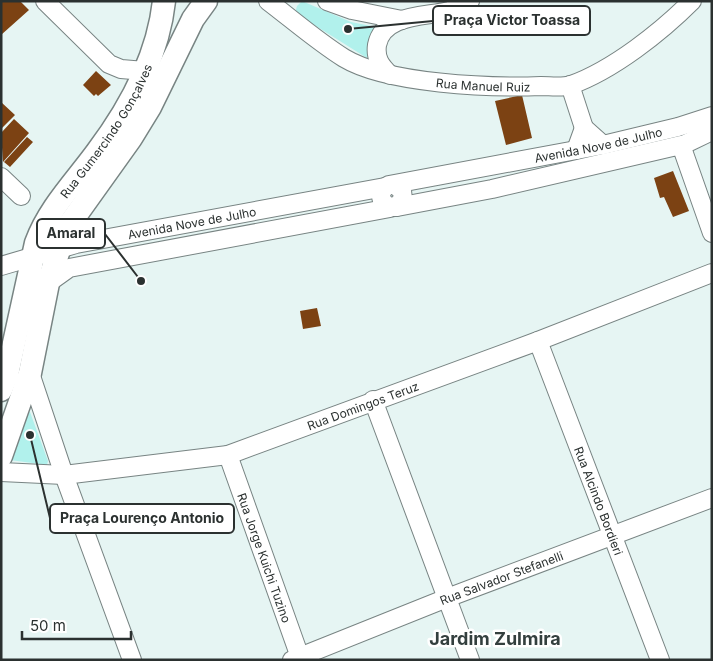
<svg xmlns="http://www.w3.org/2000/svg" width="713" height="661" viewBox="0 0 713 661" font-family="Inter,sans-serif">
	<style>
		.green { fill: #b1f1ec }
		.building { fill: #7c4213 }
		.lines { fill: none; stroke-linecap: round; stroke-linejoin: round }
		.minor-casing { stroke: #788483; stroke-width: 20 }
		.major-casing { stroke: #788483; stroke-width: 25 }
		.minor { stroke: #fff; stroke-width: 18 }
		.major { stroke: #fff; stroke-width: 22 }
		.labels { text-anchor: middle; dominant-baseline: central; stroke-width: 5; stroke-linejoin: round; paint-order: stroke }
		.street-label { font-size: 12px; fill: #2b3130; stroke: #fff }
		.district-label { font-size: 18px; font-weight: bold; fill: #333f3e; stroke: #fff }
		.leader { fill: none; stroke: #2b3130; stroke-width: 2 }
		.callout-dot { fill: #2b3130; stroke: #fff; stroke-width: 2 }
		.callout { fill: #fff; stroke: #2b3130; stroke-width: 2 }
		.callout-label { font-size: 14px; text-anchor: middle; font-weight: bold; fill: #2b3130 }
	</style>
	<rect width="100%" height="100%" fill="#e6f5f3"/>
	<path class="green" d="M302,1L351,22L376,27L369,44L367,58L295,13L297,6Z
		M30,412L48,461L47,465L10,460L28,413Z"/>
	<path class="building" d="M2,1H20L29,10L1,35Z
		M96,71L111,85L98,96L96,94L94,96L83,85Z
		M522,95L532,138L506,145L495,101Z
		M1,102L15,115L1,129Z
		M14,119L29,133L3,162L1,133Z
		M27,137L33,142L10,167L4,162Z
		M673,171L689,211L673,217L664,197L660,198L654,178Z
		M317,308L321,326L303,329L300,311Z"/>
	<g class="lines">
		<defs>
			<g id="minor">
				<path d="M45,1L109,64L121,69L145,71"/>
				<path id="s1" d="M268,1C293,20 317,41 344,58C387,84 490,88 541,86C550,86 562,88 571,85C613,70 661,32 692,1"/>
				<path d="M327,1L352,10L402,20"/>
				<path d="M390,75C381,66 375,59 377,45C383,14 425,17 449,11C456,9 464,4 470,1"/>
				<path d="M570,85L584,128"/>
				<path d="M685,144L712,131"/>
				<path d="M576,150L584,128L603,145"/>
				<path d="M1,177L21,196"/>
				<path id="s2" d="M395,185L402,191L403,199L396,207C381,208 375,192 389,185L603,145L678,127L712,116"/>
				<path d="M397,207L492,189L681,145L712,233"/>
				<path id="s3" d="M1,266L76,244L385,187"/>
				<path d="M48,283L69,268L390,208"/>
				<path id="s4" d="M538,341L660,660"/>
				<path d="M30,373L64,475L132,660"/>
				<path d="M373,400L470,660"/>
				<path id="s5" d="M228,455L301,660"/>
				<path id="s6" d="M1,472L64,475L228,455L538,341L712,273"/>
				<path id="s7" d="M292,660L447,598L712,498"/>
			</g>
			<g id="major">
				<path id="s8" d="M1,390L7,375L36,243C49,208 75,182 97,152C130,108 158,57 164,1"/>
				<path d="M1,456L30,373L48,283L66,229L131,138L150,107L193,19L206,1"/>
			</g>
		</defs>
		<use href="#minor" class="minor-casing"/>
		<use href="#major" class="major-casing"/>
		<use href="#minor" class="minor"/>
		<use href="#major" class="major"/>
	</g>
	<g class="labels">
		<g class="street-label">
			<text stroke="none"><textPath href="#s1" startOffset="238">Rua Manuel Ruiz</textPath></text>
			<text stroke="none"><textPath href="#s8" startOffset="284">Rua Gumercindo Gonçalves</textPath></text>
			<text stroke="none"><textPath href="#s2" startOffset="276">Avenida Nove de Julho</textPath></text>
			<text stroke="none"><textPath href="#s3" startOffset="196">Avenida Nove de Julho</textPath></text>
			<text stroke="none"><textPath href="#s6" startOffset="372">Rua Domingos Teruz</textPath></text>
			<text stroke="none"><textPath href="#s4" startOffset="171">Rua Alcindo Bordieri</textPath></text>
			<text stroke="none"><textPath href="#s5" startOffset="109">Rua Jorge Kuichi Tuzino</textPath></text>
			<text stroke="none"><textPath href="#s7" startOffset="225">Rua Salvador Stefanelli</textPath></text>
		</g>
		<g class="district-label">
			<text x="495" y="638">Jardim Zulmira</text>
		</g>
	</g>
	<path class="leader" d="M348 29L433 21M141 281L105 234M30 435L50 518"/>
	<g class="callout-dot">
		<circle cx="348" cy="29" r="5"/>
		<circle cx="141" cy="281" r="5"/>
		<circle cx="30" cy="435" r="5"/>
	</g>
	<g class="callout">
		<rect x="433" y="6" width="157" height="29" rx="5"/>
		<rect x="37" y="219" width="68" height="29" rx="5"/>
		<rect x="50" y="504" width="184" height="29" rx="5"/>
	</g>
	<g class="callout-label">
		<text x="512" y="25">Praça Victor Toassa</text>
		<text x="71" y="238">Amaral</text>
		<text x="142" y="523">Praça Lourenço Antonio</text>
	</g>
	<rect width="713" height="661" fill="none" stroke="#2b3130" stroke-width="5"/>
	<path d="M22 631v8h109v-8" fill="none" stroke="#2b3130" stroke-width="2.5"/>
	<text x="30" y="631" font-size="15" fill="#2b3130" stroke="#ffffff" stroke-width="4" paint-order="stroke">50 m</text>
</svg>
